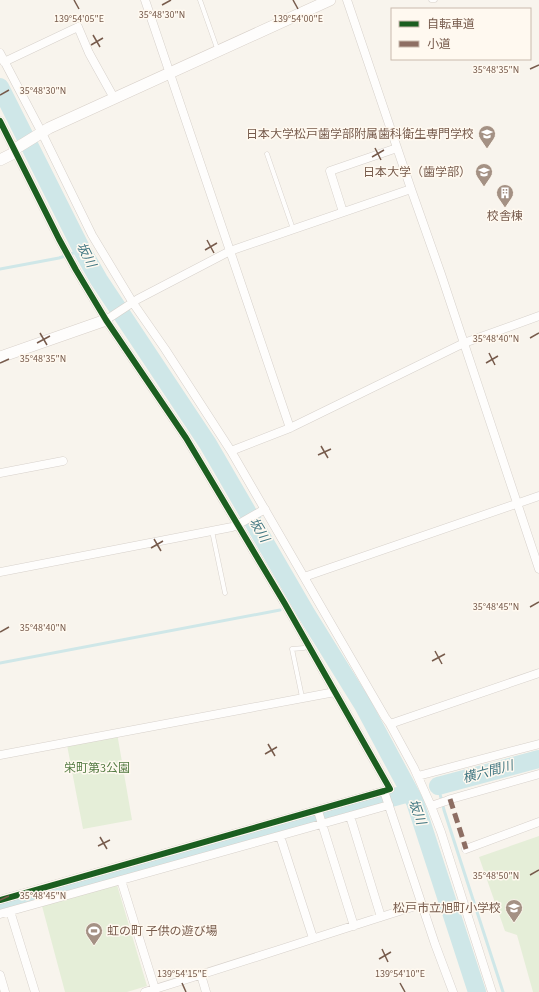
<svg xmlns="http://www.w3.org/2000/svg" width="539" height="992" viewBox="0 0 539 992" font-family="'Source Sans 3','Noto Sans JP',sans-serif">
	<style>
		.green { fill: #e5eed8 }
		.lines { fill: none; stroke-linecap: round; stroke-linejoin: round }
		.stream { stroke: #cfe7e8; stroke-width: 3 }
		.river { stroke: #cfe7e8; stroke-width: 18 }
		.lane-casing { stroke: #d7d1cb; stroke-width: 5 }
		.street-casing { stroke: #d7d1cb; stroke-width: 9 }
		.secondary-casing { stroke: #d8d0c9; stroke-width: 12 }
		.lane { stroke: #fefdfc; stroke-width: 4 }
		.street { stroke: #fefdfc; stroke-width: 8 }
		.secondary { stroke: #fefdfc; stroke-width: 11 }
		.quiet { stroke: #8d6e63; stroke-width: 5; stroke-dasharray: 10 5; stroke-linecap: butt }
		.cycleway-casing { stroke: #fff9f0; stroke-width: 8 }
		.cycleway { stroke: #1b5e20; stroke-width: 6 }
		.ticks { fill: none; stroke: #775b4c; stroke-width: 1.5 }
		.labels { text-anchor: middle; dominant-baseline: central; stroke-width: 3; stroke-linejoin: round; paint-order: stroke }
		.poi-label { font-size: 12px; fill: #775b4c; stroke: #fff9f0; text-anchor: end }
		.park-label { font-size: 12px; fill: #557c44; stroke: #fff9f0 }
		.water-label { font-size: 13px; font-style: italic; fill: #437883; stroke: #fff9f0 }
		.ticks-label { font-size: 10px; text-anchor: middle; fill: #775b4c; stroke: #fff9f0; stroke-width: 3; stroke-linejoin: round; paint-order: stroke }
	</style>
	<rect width="100%" height="100%" fill="#f8f4ed"/>
	<path class="green" d="M117,733L132,820L83,829L67,745Z
		M539,836V992H533L517,935L505,931L479,857Z
		M117,885L147,986L127,992H65L42,906Z"/>
	<g class="lines">
		<path class="stream" d="M0,269L59,258L82,250
			M0,663L280,610
			M438,786L444,810L503,992"/>
		<path class="river" d="M0,87L82,250L99,280L208,444L306,613L363,705L415,802L477,992
			M438,786L539,759
			M0,907L409,793"/>
		<defs>
			<path id="lane" d="M200,0L218,51
				M431,0H435
				M267,154L293,229
				M212,531L225,593
				M302,697L292,649L304,648"/>
			<path id="street" d="M145,0L290,428
				M0,53L42,133L92,235L133,303L165,349L231,451L385,717L390,724L414,768L431,806L441,832L492,992
				M4,62L78,27L89,53L114,98
				M0,121L59,239L76,270L106,320L186,438L285,604L390,789L384,791L0,900
				M411,189L441,274L539,569
				M343,212L330,171L397,148
				M106,320L138,299L230,251L411,189L347,0
				M231,451L290,428L464,343L539,316
				M0,473L63,461
				M0,572L232,527L237,525L265,509
				M304,577L539,496
				M390,724L539,673
				M0,755L335,692
				M418,776L539,744
				M384,791L435,944L453,992
				M431,806L446,801L451,799L539,774
				M318,811L354,926
				M350,816L381,917
				M280,836L313,938
				M466,849L539,822
				M121,880L155,989
				M10,911L35,992
				M0,914L389,805
				M0,975L5,992
				M201,975L206,992
				M145,992C237,964 329,933 422,904"/>
			<path id="secondary" d="M0,160L14,153L15,149L49,128L330,0
				M0,357L106,320"/>
		</defs>
		<use href="#lane" class="lane-casing"/>
		<use href="#street" class="street-casing"/>
		<use href="#secondary" class="secondary-casing"/>
		<use href="#lane" class="lane"/>
		<use href="#street" class="street"/>
		<use href="#secondary" class="secondary"/>
		<path class="quiet" d="M450,799L466,849"/>
		<defs>
			<path id="cycleway" d="M0,121L59,239L76,270L106,320L186,438L285,604L390,789L384,791L0,900"/>
		</defs>
		<use href="#cycleway" class="cycleway-casing"/>
		<use href="#cycleway" class="cycleway"/>
	</g>
	<path class="ticks" d="M74,0L79,9M293,0L298,9M162,5L171,0M93,35L100,47M91,45L103,38M530,69L539,65M0,95L9,90M375,148L381,160M372,157L384,150M207,240L214,253M205,250L217,243M40,333L47,345M530,338L539,333M37,343L50,336M489,353L495,365M0,363L9,359M486,363L498,356M321,446L328,458M318,455L331,449M154,539L161,551M151,548L163,541M530,607L539,602M0,632L9,627M435,651L442,664M432,661L445,654M268,744L275,756M265,754L277,747M100,837L107,849M98,846L110,840M530,875L539,870M0,900L9,896M382,949L388,962M379,959L391,952M182,983L186,992M400,983L405,992"/>
	<defs>
		<symbol id="university-pin" viewBox="-11 -11 22 30"><path d="M0 17L-7.5 6A9.5 9.5 0 1 1 7.5 6Z" fill="#a49184" stroke="#fff9f0"/><path d="M0-5L7-2L0 1L-7-2ZM-4 1L0 2.5L4 1V4Q0 6-4 4Z" fill="#fff"/></symbol>
		<symbol id="building-pin" viewBox="-11 -11 22 30"><path d="M0 17L-7.5 6A9.5 9.5 0 1 1 7.5 6Z" fill="#a49184" stroke="#fff9f0"/><path d="M-4-6H4V6H1V3H-1V6H-4ZM-2.5-4.3h1.7v1.8h-1.7ZM.8-4.3h1.7v1.8H.8ZM-2.5-1h1.7V.8h-1.7ZM.8-1h1.7V.8H.8Z" fill="#fff"/></symbol>
		<symbol id="school-pin" viewBox="-11 -11 22 30"><path d="M0 17L-7.5 6A9.5 9.5 0 1 1 7.5 6Z" fill="#a49184" stroke="#fff9f0"/><path d="M0-5L7-2L0 1L-7-2ZM-4 1L0 2.5L4 1V4Q0 6-4 4Z" fill="#fff"/></symbol>
		<symbol id="stadium-pin" viewBox="-11 -11 22 30"><path d="M0 17L-7.5 6A9.5 9.5 0 1 1 7.5 6Z" fill="#a49184" stroke="#fff9f0"/><path d="M0-5a6.5 5 0 1 0 0 10a6.5 5 0 1 0 0-10ZM-3.5-1.8h7v3.6h-7Z" fill="#fff"/></symbol>
	</defs>
	<g fill-rule="evenodd">
		<use href="#university-pin" x="477" y="124" width="20" height="27"/>
		<use href="#university-pin" x="474" y="162" width="20" height="27"/>
		<use href="#building-pin" x="495" y="183" width="20" height="27"/>
		<use href="#school-pin" x="504" y="898" width="20" height="27"/>
		<use href="#stadium-pin" x="84" y="921" width="20" height="27"/>
	</g>
	<g class="labels">
		<g class="poi-label">
			<text x="474" y="134">日本大学松戸歯学部附属歯科衛生専門学校</text>
			<text x="471" y="172">日本大学（歯学部）</text>
			<text x="505" y="216" text-anchor="middle">校舎棟</text>
			<text x="501" y="908">松戸市立旭町小学校</text>
			<text x="107" y="931" text-anchor="start">虹の町 子供の遊び場</text>
		</g>
		<g class="park-label">
			<text x="97" y="768">栄町第3公園</text>
		</g>
		<g class="water-label">
			<text transform="translate(86 255) rotate(63)">坂川</text>
			<text transform="translate(259 530) rotate(59)">坂川</text>
			<text transform="translate(488 772) rotate(-15)">横六間川</text>
			<text transform="translate(417 812) rotate(70)">坂川</text>
		</g>
	</g>
	<g class="ticks-label">
		<text x="162" y="18">35°48'30"N</text>
		<text x="79" y="22">139°54'05"E</text>
		<text x="298" y="22">139°54'00"E</text>
		<text x="496" y="73">35°48'35"N</text>
		<text x="43" y="94">35°48'30"N</text>
		<text x="496" y="342">35°48'40"N</text>
		<text x="43" y="362">35°48'35"N</text>
		<text x="496" y="610">35°48'45"N</text>
		<text x="43" y="631">35°48'40"N</text>
		<text x="496" y="879">35°48'50"N</text>
		<text x="43" y="899">35°48'45"N</text>
		<text x="182" y="977">139°54'15"E</text>
		<text x="400" y="977">139°54'10"E</text>
	</g>
	<rect x="391" y="8" width="140" height="52" fill="#fff9f0" stroke="#c9baae"/>
	<rect x="399" y="21" width="20" height="6" fill="#1b5e20" stroke="#c9baae"/>
	<text x="427" y="28" font-size="12" fill="#775b4c">自転車道</text>
	<rect x="399" y="41" width="20" height="6" fill="#8d6e63" stroke="#c9baae"/>
	<text x="427" y="48" font-size="12" fill="#775b4c">小道</text>
</svg>
